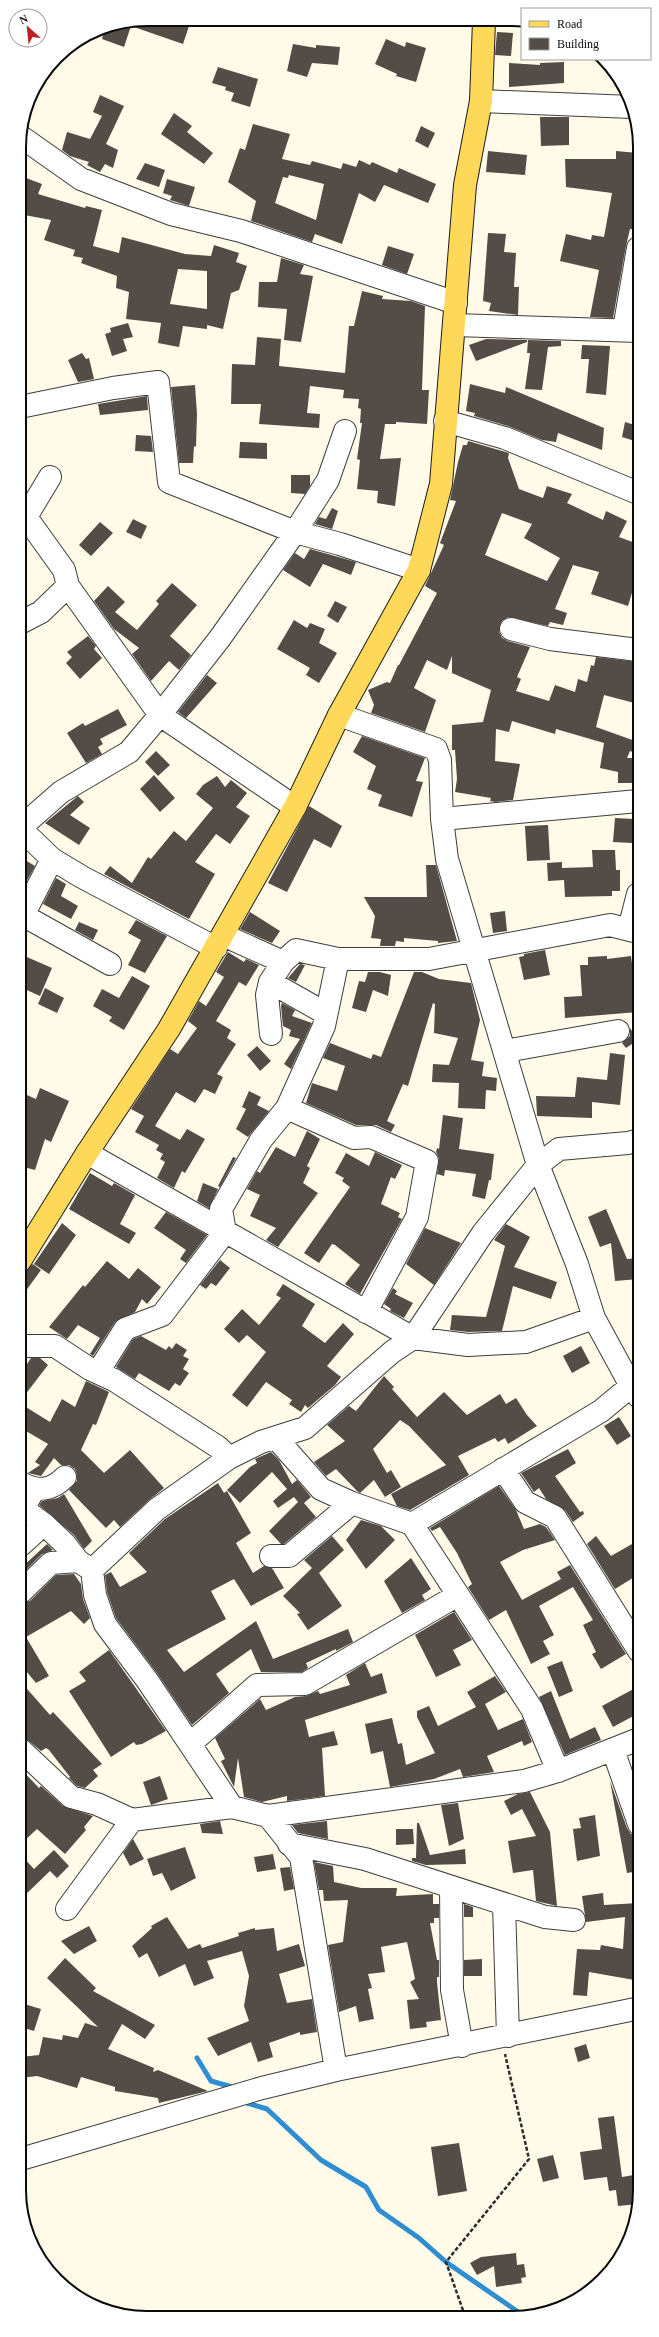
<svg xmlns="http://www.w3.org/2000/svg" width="659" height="2337" viewBox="0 0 659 2337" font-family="Georgia,serif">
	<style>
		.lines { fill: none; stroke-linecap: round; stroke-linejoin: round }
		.stream { stroke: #2f8ed2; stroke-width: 5 }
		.building { fill: #534c47; fill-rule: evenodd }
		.minor-casing { stroke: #3d3d3d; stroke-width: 24 }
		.major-casing { stroke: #1b1b1b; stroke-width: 24 }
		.path { stroke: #2c2c2c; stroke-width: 2.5; stroke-dasharray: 4 2; stroke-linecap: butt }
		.minor { stroke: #fff; stroke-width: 22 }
		.major { stroke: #fed959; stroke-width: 22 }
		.rim { fill: none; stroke: #0a0a0a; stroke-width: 2 }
	</style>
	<rect width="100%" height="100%" fill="#fffbe8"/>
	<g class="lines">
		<path class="stream" d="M197,2058L211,2081L232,2087
			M247,2103L267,2109L321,2160L366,2187L379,2210L419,2238L446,2262L524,2316"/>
	</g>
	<path class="building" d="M147,19H184L182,24L189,26L183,44L131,26L124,47L102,39L105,27Z
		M497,32L513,33L511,56L495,55Z
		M386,39L405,47L406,42L426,48L416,82L396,76L397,74L375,64Z
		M293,44L316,48V45L340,47L338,65L312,63L307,77L287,71Z
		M564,62V83L509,87V63L540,65V63Z
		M218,67L258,79L250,107L231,101L234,93L225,90L226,87L212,83Z
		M100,95L124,106L106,144L118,150L113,168L105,164L100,172L87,165L89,162L70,156L62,150L67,132L90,139L102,116L93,112Z
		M174,113L192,126L187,132L213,153L204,164L161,134Z
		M540,117H569V145L541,146Z
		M253,124L290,134L282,159L310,165L312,161L341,169L343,163L356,167L359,160L370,165L372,162L397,173L399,168L436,184L428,203L384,185L375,202L359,193L342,244L315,234L312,242L251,221L256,201L228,182L240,148L245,150ZM289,175L324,184L316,220L275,203L283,177L288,178Z
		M421,126L435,133L428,148L415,141Z
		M488,151L527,155L525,175L486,172Z
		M616,151L638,153V222L636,230L630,229L626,246L613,318L590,317L599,270L560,261L566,234L591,240L592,235L604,237L612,193L566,187L565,159H616Z
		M145,163L165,170L159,187L136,179Z
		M26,178L42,184L38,194L85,208L86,206L102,210L93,246L119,253L122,237L185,254L211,256L214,245L239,253L236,262L247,266L239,290L231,293L223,329L207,325V329L183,326L179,347L158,343L161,323L126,319L129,292L116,288L117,276L81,263L83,258L73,256L75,250L44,240L51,220L19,214V199ZM178,269L207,271V309L170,304Z
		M167,179L195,187L189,206L170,200L172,196L163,193Z
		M488,233L506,234L504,252L516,253L514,287H519L518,315L489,311L491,303L483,301Z
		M388,246L414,254L407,274L382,265Z
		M281,258L304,265L300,274L313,276L301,342L284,340L287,309L258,307L259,282H277Z
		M362,291L383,296L382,299L411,301L425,306L422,390H429L427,424L396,422V424H385L380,459L401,458L395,506L377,503L378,491L357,489L360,460L357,459L362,423H360L361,409L358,408L359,399L343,398L344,390L310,386L307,413L320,414L319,428L259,424L261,404H231L232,364L255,365L257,337L281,339L279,366L345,373L349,326H354Z
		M128,323L133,337L123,339L127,351L112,356L105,334L111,332L110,328Z
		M486,339L527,340V342L476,361L469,345Z
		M528,340L561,341V346L548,347L542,390L525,389L530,353H527Z
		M582,345L610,346L606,395L586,393L589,359H581Z
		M82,353L86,359L89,358L94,379L78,382L68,360Z
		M470,384L505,393L506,387L604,428L602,450L558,433L556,442L542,440L508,426L474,416L475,413L466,411Z
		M195,385L197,414L196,447L194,446L193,463H179L171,387Z
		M147,396L148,410L100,415L98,404Z
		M625,422L638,426V442L622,437Z
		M136,435L151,436L153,452L135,451Z
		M468,441L509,453L508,458L519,489L543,498L547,486L572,494L567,503L603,520L606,511L627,521L619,537L638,544V573L628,606L591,594L599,572L573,565L555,609L567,613L563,625L550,622L548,626L508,617L502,621L499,632L502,638L508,641L530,647L517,677L521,679L516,691L549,701L555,685L575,692L578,679L587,682L591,665L594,666L596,657L638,662V704L604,695L596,727L638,742V754L630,751L627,758H638V783H618V772L600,768L604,743L556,729L555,734L512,721L509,732L496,729L495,761L520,764L513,800L495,802L490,801L491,798L455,792L457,779L455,750H452V725L483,722L491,690L452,673V656L447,670L427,660L414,688L436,700L425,732L371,713L374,705L368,690L387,682L390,683L398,665H399L437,593L425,586L444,545L440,543L456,501L450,500L458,462L463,445H467ZM502,513L532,524L524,538L560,558L547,581L485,555Z
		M240,442L267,443V459L239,458Z
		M291,475H310V486L305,494L291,493Z
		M332,508L338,511L332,529L315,524L319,517L326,519Z
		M133,519L147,526L141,539L126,532Z
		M100,522L113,533L91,556L79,545Z
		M310,549L356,562L351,575L323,564L310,587L283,570L295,553L304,559Z
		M172,583L197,605L170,636L191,655L179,670L169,661L151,681L132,654L139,648L114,629L94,601L108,586L125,602L115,612L137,630L159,604L156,601Z
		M335,601L347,607L338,623L327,616Z
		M294,620L307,628L310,623L325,629L319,643L337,653L319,683L306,675L310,668L277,649Z
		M88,636L96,646L94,649L102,658L80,679L66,663L72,657L67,652Z
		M207,675L217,683L186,718L178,712Z
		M118,709L127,725L100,739L103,744L98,747L102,754L86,763L67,733L83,723L85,726Z
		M362,736L425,758L416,781L423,782L412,817L378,806L382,795L367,789L376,766L353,752Z
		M156,751L170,765L158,776L145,762Z
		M154,775L175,798L160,812L140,789Z
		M217,776L225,787L231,780L247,793L236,807L250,816L230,844L216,834L195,862L215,874L189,919L104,874L110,866L132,883L148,857L151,859L174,831L186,841L213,808L196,794L203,785Z
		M78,796L84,802L70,815L90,828L79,845L45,823Z
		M309,806L342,826L331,848L314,839L287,892L268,883Z
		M615,818L634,819L632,843L613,842Z
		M548,825L550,860L527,861L525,826Z
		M592,850H615L616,870H620V891H612V896L565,897L564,880L548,881L547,863L562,862V868L593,867Z
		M25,860L35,866L25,884L20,881V869Z
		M426,865H436L457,941L438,943V941L404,938V942L396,941L395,946H380L381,939L371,938L375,916L364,897H427Z
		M56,878L66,884L61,896L78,906L71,919L43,904Z
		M505,911L507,931L493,933L490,913Z
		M250,912L280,931L272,943L240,929Z
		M136,920L167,936L145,973L128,965L141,940L128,933Z
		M79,922L98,930L93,940L75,930Z
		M545,950L550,975L524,980L519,957L524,956V954Z
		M228,952L244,962L246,959L259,965L246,986L239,982L216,1021L231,1030L227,1038L236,1044L217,1074L223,1077L215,1094L204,1089L195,1103L176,1092L155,1126L180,1140L187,1129L205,1139L185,1173L182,1171L174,1188L157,1178L165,1162L160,1159L163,1154L156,1150L159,1145L135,1132L144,1116L131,1109L170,1049L178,1054L197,1028L188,1021L199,1001L206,1006L224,977L216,972Z
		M20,954L52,968L40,996L20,987Z
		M607,956V959L631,956L634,979H638V1012L565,1018L564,997L582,996L580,965H588V957Z
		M300,964L305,965L296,982L288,978Z
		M368,972H380L391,975L388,996L373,990L366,1012L352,1008L359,981L365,982Z
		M414,972H422L439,979L471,983L480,1020L471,1060L484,1062L482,1076L497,1078L496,1091L486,1090L485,1109L458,1108L459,1083L432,1082L433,1064L449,1065L458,1038L434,1033L435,1004L433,1003L408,1086L403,1084L387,1121L395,1125L391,1132L376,1125H356L306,1103L312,1083L337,1091L345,1066L323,1058L330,1043L371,1059L373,1054L381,1057Z
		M132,976L150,986L124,1030L109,1021L112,1017L93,1006L102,989L119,998Z
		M45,988L64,998L57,1013L38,1004Z
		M282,1003L295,1010L292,1016L312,1023L291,1069L284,1064L300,1039L289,1036L291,1030L283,1026L281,1006Z
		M630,1028L638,1040L626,1048L622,1043L630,1036Z
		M257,1046L271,1061L260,1071L247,1055Z
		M610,1053L625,1055L620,1105L592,1102V1118L537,1116L536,1096L575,1097L577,1077L607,1080Z
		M40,1088L69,1101L51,1142L45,1139L35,1170L20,1166V1092L36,1099Z
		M249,1091L261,1097L257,1105L269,1111L248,1137L236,1129L246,1109L242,1107Z
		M443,1115L463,1118L459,1149L494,1154L491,1180H489L485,1199L472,1196L476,1174L445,1170L444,1176L437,1174L439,1158L436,1152L437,1148L439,1149Z
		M307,1131L320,1139L307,1166L310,1168L303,1183L318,1193L278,1247L266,1240L276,1228L250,1216L260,1195L247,1189L257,1171L260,1173L276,1147L295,1157Z
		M375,1152L402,1165L395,1179L391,1177L381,1204L400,1213L398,1217L402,1219L360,1294L345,1284L360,1265L335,1245L332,1244L319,1263L304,1253L350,1187L342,1181L344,1178L335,1173L346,1153L369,1166Z
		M233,1157L236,1158L220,1187L218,1186Z
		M90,1173L112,1186L114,1183L135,1195L120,1224L136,1233L129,1244L69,1209Z
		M203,1183L218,1189L209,1208L197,1201Z
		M606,1209L627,1259L639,1258V1279L615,1281L611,1243L600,1247L588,1217Z
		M166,1212L207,1235L186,1263L180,1259L186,1250L154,1228Z
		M62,1223L76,1235L49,1274L34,1264Z
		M506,1224L530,1237L514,1267L557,1282L551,1299L513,1286L502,1331L468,1332L450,1330L452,1315L486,1317L505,1246L494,1240Z
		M425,1228L461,1243L434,1285L406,1264Z
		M220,1260L230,1268L216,1286L211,1283L206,1289L200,1285Z
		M107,1261L129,1279L138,1268L161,1287L147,1304L142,1299L135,1312L115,1322L93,1356L90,1354L100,1338L78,1325L67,1339L49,1327L83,1285L85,1287Z
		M33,1264L41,1270L20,1299V1275Z
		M283,1284L315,1304L302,1326L325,1343L343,1323L354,1334L327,1366L341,1377L335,1385L308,1408L305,1405L301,1412L289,1404L292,1400L266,1382L247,1407L232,1395L266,1352L247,1335L239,1343L224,1329L242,1309L259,1325L281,1298L276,1295Z
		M393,1288L397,1291L395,1294L413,1303L404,1318L390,1311L391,1309L384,1304Z
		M141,1336L166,1350L169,1346L172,1349L176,1343L187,1350L183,1356L189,1359L183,1369L189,1373L180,1386L175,1383L169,1391L139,1373L135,1379L116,1367L133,1339Z
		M581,1346L590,1363L572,1373L563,1356Z
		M31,1358H40L48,1365L21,1400V1373Z
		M384,1376L394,1387L392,1389L417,1417L415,1419L444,1392L467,1415L500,1394L506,1404L516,1398L527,1415L537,1426L508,1444L505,1438L498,1442L495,1438L458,1456L469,1475L410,1510L397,1506L391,1494L446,1465L409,1426L400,1420L373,1449L387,1473L391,1470L401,1487L385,1497L374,1480L360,1493L357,1491L336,1469L326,1476L314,1462L345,1441L327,1425L349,1406L356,1411Z
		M86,1381L109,1392L96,1425L93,1424L81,1450L104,1473L130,1450L164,1488L149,1500L120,1527L114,1520L106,1528L69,1490L77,1481V1475L75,1469L69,1465H61L54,1458L41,1476L28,1473L40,1465L35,1462L48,1444L21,1428V1404L50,1422L62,1399L75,1407Z
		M619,1417L631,1436L617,1445L604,1426Z
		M568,1449L576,1463L555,1476L580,1512L583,1511L584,1514L573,1522L565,1510L546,1499L539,1488L534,1492L521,1473Z
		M271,1452L279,1460L292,1484L297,1480L311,1497L304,1503L316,1517L284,1544H281L269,1531L298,1502L294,1497L278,1508L273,1501L287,1489L272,1472L240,1503L227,1490L250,1467L257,1463L255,1459Z
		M218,1483L224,1493L227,1491L251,1533L236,1543L253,1573L264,1566L272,1568L284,1588L251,1606L234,1579L211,1591L226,1619L167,1650L184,1672L256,1621L273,1659L348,1629L353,1642L336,1651V1649L306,1663L308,1668L302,1672H261L251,1649L216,1674L229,1693L192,1725L157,1673L116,1618L107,1592L105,1575L111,1572L120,1587L147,1572L129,1553L165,1519Z
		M499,1486L516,1510L524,1529L540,1524L546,1527L555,1540L523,1550L500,1562L522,1600L561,1579L557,1572L570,1565L626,1654L601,1669L592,1654L596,1652L583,1625L593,1620L573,1587L539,1606L554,1635L543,1641L550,1654L531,1664L506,1610L489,1620L468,1587L472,1584L457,1553L440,1527L432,1531L430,1528Z
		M64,1494L92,1541L84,1549L74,1535L39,1505L42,1501L58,1498Z
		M361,1520L381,1526L395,1540L366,1569L346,1540Z
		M332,1536L344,1550L319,1573L342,1606L308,1630L297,1614L300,1613L283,1596L312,1568L304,1560Z
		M596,1536L611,1556L639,1540V1564L632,1568L636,1576L615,1589L587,1544Z
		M47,1544L53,1550L42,1554L21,1575V1568Z
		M411,1558L431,1589L422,1595L425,1600L402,1613L384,1581Z
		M74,1574L81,1584L83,1599L90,1618L84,1624L71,1611L26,1637L49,1676L36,1683L21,1665V1604L30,1601L56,1575Z
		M454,1612L472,1640L453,1650L461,1665L436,1677L415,1635Z
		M109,1650L166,1731L142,1744L136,1745L134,1742L111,1757L69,1691L86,1681L79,1672Z
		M562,1661L573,1691L559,1697L547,1667Z
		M365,1663L371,1677L382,1673L387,1693L305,1720L309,1737L334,1731L338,1745L322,1748L325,1796L287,1801V1796L262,1802L244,1797L238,1758L234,1787L221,1761L225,1759L215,1738L260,1699L266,1710L295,1697L306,1696L318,1691L320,1694L350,1685L346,1675Z
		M495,1676L506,1692L485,1704L498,1730L523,1719L532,1742L524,1746L522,1741L487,1756L494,1772L463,1777L460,1769L434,1779L390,1787L383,1751L371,1754L365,1724L392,1718L398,1744L402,1743L406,1765L435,1753L417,1717V1711L429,1706L438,1726L476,1707L467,1692Z
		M21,1682L50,1715L53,1712L102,1764L93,1770L98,1776L85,1788L77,1786L69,1778L70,1777L49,1750L46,1748L41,1751L29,1741L21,1738V1713L27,1708L21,1702Z
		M639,1686V1713L613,1727L602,1706Z
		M551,1691L570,1739L595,1727L601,1740L565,1755L539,1697Z
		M21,1769L39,1788L41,1786L63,1806L93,1816L84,1827L86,1830L65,1854L37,1829L21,1844Z
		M160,1776L168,1799L151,1805L143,1782Z
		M610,1781L627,1828L631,1834L639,1836V1871L627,1873Z
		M530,1792L550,1832L557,1906L536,1901L533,1870L513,1873L508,1841L536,1836L522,1809L511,1815L504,1801L518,1794Z
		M458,1803L464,1839L449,1846L441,1805Z
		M595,1815L600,1856L577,1861L573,1829L581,1828L579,1818Z
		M220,1821L223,1834L202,1833L200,1824Z
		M327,1821L328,1839L298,1833L292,1825Z
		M417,1823H419L430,1855L465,1849L466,1864L426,1865L412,1861V1858H416Z
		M396,1829H413L414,1844L396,1845Z
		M133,1839L144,1859L130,1866L123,1853Z
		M185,1847L196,1878L171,1891L162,1873L153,1876L147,1859Z
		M54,1850L69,1866L57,1878L50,1871L21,1899V1855L34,1869Z
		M273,1854L276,1869L257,1872L254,1857Z
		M314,1862L333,1866L334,1882L361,1888H397L396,1896L433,1894V1904H439V1918H434V1923H430L437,1960H439V1977H437V1982L441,2020L426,2022L427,2027L410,2029L407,2000L419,1999L410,1982L415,1979L407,1942L381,1947L385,1972L368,1974L372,1988L368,1989L374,2019L359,2022L356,2006L339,2012L328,1945L343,1942L348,1900L324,1901L323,1890H319Z
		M290,1867L294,1889L284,1891L280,1868Z
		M603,1893L604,1905L639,1903L640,1981L589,1972L587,1996L573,1995L577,1949L600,1950L601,1945L623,1949L625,1917L586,1922L582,1896Z
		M464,1904L473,1907V1917H464Z
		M167,1917L188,1949L200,1944L202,1948L239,1936L238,1933L255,1928V1930L274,1928L277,1951L299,1944L305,1966L279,1974L287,2003L312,1999L317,2032L300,2035V2032L269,2043L273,2057L258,2062L251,2042L218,2056L207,2038L249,2021L244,2006L249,1976L242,1951L207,1961L214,1978L194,1986L185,1964L159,1977L147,1953L139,1958L132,1946L152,1928L151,1926Z
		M89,1926L97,1941L74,1954L61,1941Z
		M65,1958L96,1988L93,1991L155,2025L145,2039L122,2024L108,2049L154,2068L153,2072L158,2070L208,2091L159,2103L158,2098L115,2091V2087L81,2077L77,2088L37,2076L21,2078V2057L39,2055L43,2037L62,2040L63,2035L78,2038L85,2023L98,2027L47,1978Z
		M482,1959V1976H464V1960Z
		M21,2003L41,2009L34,2031L21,2027Z
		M586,2044L590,2058L578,2062L574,2048Z
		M614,2116L622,2177L634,2175L636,2190H640L638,2204L618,2206L616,2190L609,2191L607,2177L584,2180L580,2152L602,2149L598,2118Z
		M459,2143L467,2191L438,2196L431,2147Z
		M553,2155L559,2178L543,2182L537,2159Z
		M516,2253L517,2265L524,2264L526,2277L521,2278L522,2283L496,2287L494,2266L477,2275L470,2263L481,2257Z"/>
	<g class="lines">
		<defs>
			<path id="minor" d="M481,101L632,107
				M20,136L81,179L171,214L241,231L456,303
				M454,325L638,331
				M624,329L638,248
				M20,407L113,388L158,382L169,482L295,532L340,544L419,570
				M445,421L505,438L638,493
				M50,477L26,517L64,570L68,586L160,715L295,807
				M20,623L41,612L68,586
				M511,629L550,639L638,650
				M339,715L436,749L440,760L442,819L447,859L538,1165L577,1264L594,1318L631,1386L639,1397
				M442,819L638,801
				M20,828L61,792L129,752L160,715L220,638L295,532L328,480L345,431
				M20,828L52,859L82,877L216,948
				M52,859L27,908L28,918L110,964
				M629,929L638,894
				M223,935L283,962L296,950L338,959H429L610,925L638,932
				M270,982L325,1013
				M271,1034L267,995L270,982L283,962
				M505,1051L618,1031
				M287,1108L354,1138L371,1137L427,1161L417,1217L366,1312
				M87,1153L413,1338L468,1345L526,1342L594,1318
				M21,1346H55L90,1369L114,1380L218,1447L229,1458
				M98,1372L125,1329L162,1315L225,1232L221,1209L261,1140L287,1108L324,1026L338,959
				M276,1438L321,1489L352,1503L412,1524L532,1709L558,1771
				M503,1469L525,1502L555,1517L639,1651
				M21,1483C38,1492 51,1491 65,1477
				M28,1487L32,1493L23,1509L44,1524
				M412,1524L601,1411L631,1386L638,1374
				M21,1545L44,1524L65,1544L78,1561
				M271,1556H289L352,1503
				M92,1570L157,1509L229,1458L261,1442L305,1428L392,1352L413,1338L483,1233L538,1165L559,1149L628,1143L639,1140
				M21,1592L51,1563L78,1561L92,1570L95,1595L105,1624L147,1680L232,1807
				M190,1744L257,1685L305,1684L458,1595
				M21,1750L71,1797L97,1804L132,1820L232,1807L268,1816L524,1781L558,1771L639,1739
				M613,1750L639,1824
				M268,1816L301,1857L336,2070
				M289,1844L365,1859L545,1917L574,1920
				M451,1887L452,1990L462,2046
				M504,1904L508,2036
				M67,1909L132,1820
				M21,2159L262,2088L336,2070L640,2008"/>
			<path id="major" d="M20,1261L87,1153L169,1029L295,807L339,715L419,570L441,484L465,185L481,101L484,21"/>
		</defs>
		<use href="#minor" class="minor-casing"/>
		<use href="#major" class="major-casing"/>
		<path class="path" d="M465,2316L446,2262L529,2159L505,2054"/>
		<use href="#minor" class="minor"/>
		<use href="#major" class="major"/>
	</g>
	<path d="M0 0H659V2337H0ZM147 26H512A121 121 0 0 1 633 147V2190A121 121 0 0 1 512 2311H147A121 121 0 0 1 26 2190V147A121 121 0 0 1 147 26Z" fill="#fff" fill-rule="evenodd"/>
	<path class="rim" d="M147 26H512A121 121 0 0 1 633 147V2190A121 121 0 0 1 512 2311H147A121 121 0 0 1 26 2190V147A121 121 0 0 1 147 26Z"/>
	<rect x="521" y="8" width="130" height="52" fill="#ffffff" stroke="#9d9d9d"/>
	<rect x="529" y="21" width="20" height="6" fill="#fed959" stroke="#9d9d9d"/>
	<text x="557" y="28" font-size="12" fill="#0a0a0a">Road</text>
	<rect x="529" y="38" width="20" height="12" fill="#534c47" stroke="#9d9d9d"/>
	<text x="557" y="48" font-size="12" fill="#0a0a0a">Building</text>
	<g transform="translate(28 28) rotate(333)"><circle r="19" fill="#ffffff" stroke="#9d9d9d"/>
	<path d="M0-3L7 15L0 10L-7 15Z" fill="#bf1e23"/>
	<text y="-6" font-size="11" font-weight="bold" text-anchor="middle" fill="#0a0a0a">N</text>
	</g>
</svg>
